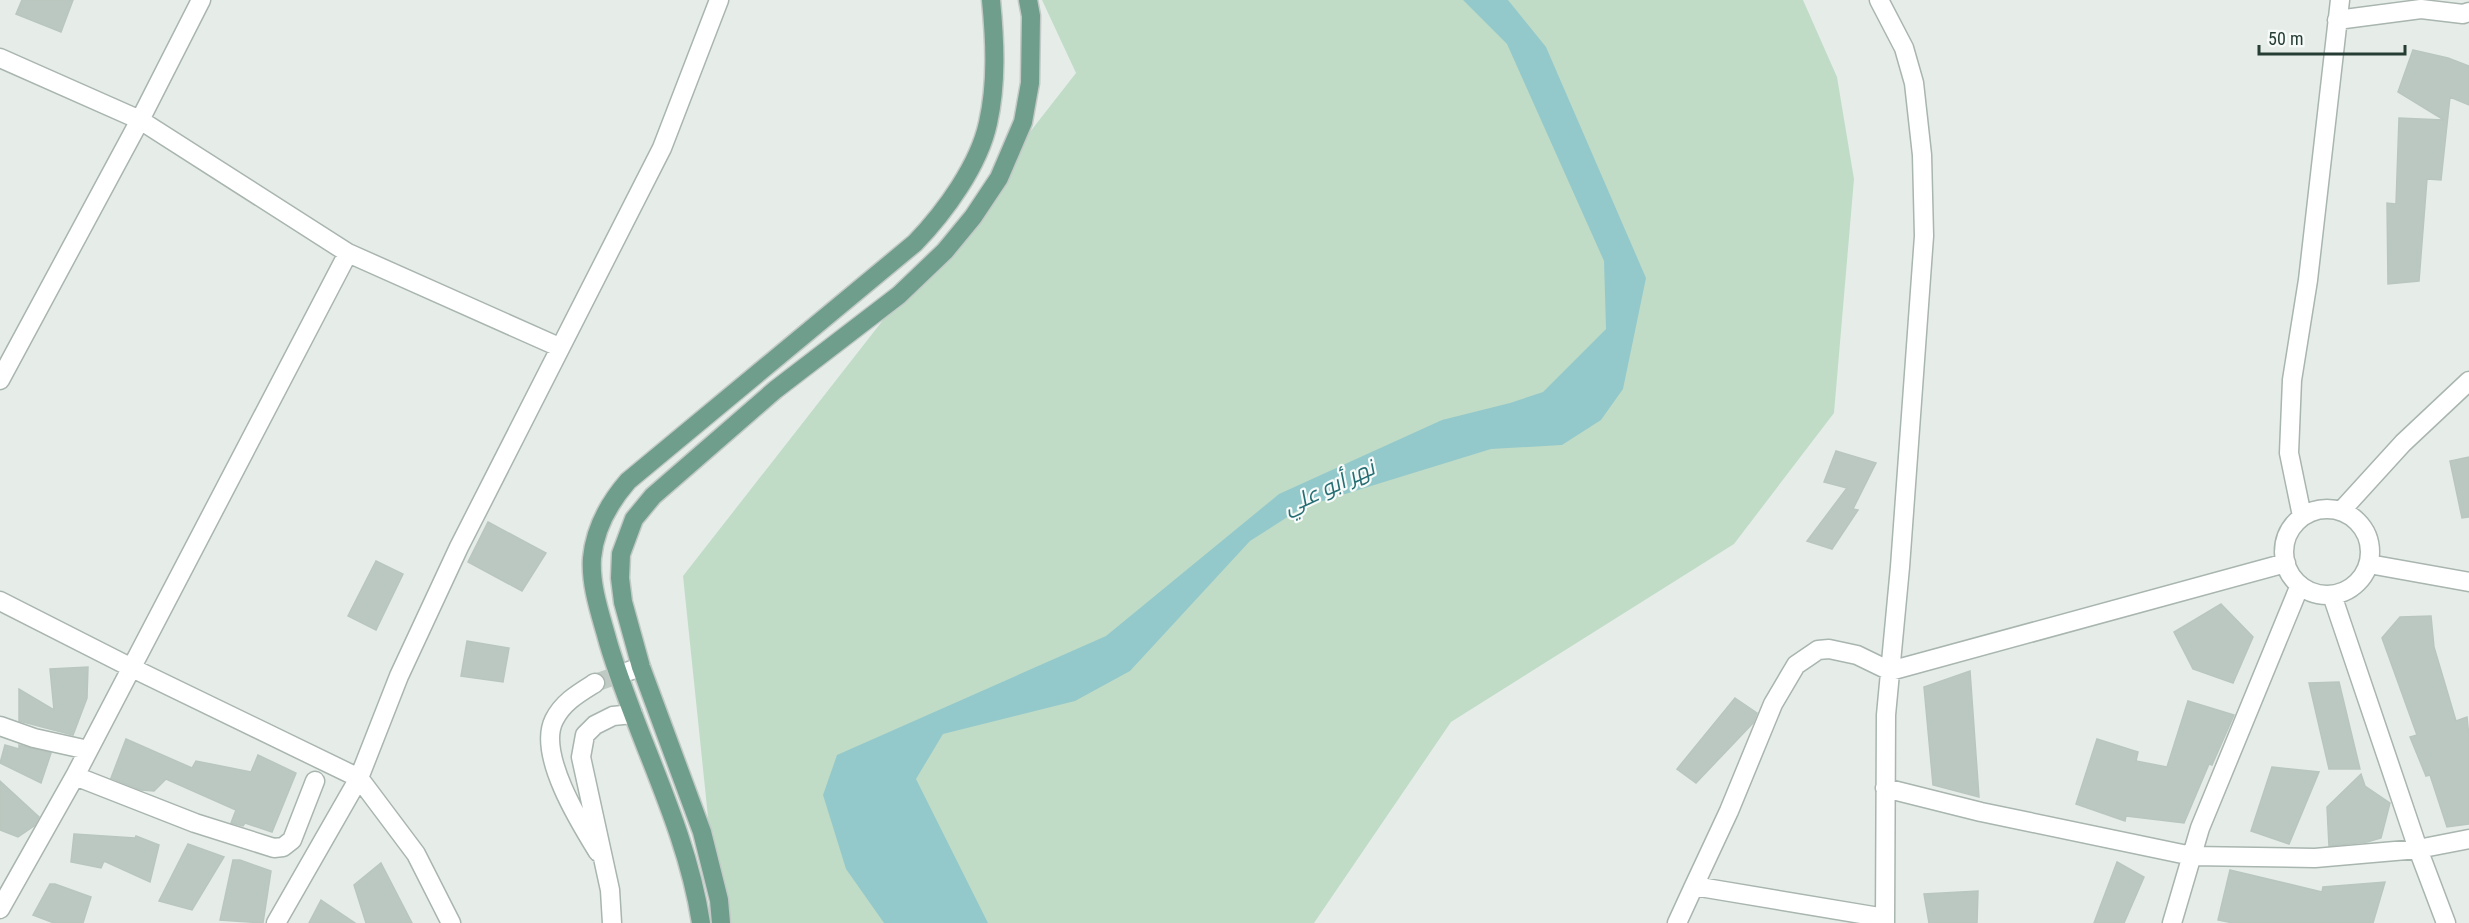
<svg xmlns="http://www.w3.org/2000/svg" width="2469" height="923" viewBox="0 0 2469 923" font-family="'Roboto Condensed',Cairo,sans-serif">
	<style>
		.green { fill: #c1dcc6 }
		.water { fill: #94c9cc }
		.building { fill: #bbc8c2; stroke: #b9c6bf; stroke-width: 1.5 }
		.lines { fill: none; stroke-linecap: round; stroke-linejoin: round }
		.minor-tunnel { stroke: #c0cac5; stroke-width: 18; stroke-dasharray: 18 9; stroke-linecap: butt }
		.minor-casing { stroke: #a9b5af; stroke-width: 21 }
		.primary-casing { stroke: #c2c9c6; stroke-width: 21 }
		.minor { stroke: #fff; stroke-width: 18 }
		.primary { stroke: #6f9e8d; stroke-width: 18 }
		.labels { text-anchor: middle; dominant-baseline: central; stroke-width: 4.5; stroke-linejoin: round; paint-order: stroke }
		.water-label { font-size: 22px; font-style: italic; fill: #266e74; stroke: #f6faf8 }
	</style>
	<rect width="100%" height="100%" fill="#e6ede9"/>
	<path class="green" d="M1042,0H1803L1837,77L1854,179L1834,413L1734,544L1451,722L1314,923H719L683,576L1076,73Z"/>
	<path class="water" d="M1463,0H1508L1546,47L1646,278L1623,389L1601,420L1562,445L1491,449L1303,507L1250,541L1130,671L1075,701L943,734L916,779L988,923H884L846,869L823,795L837,755L1106,636L1279,494L1442,420L1510,403L1543,392L1606,329L1604,261L1507,44Z"/>
	<path class="building" d="M22,0H73L61,32L16,14Z
		M2413,50L2448,58L2469,66V105L2450,97L2441,180L2427,179L2419,281L2388,284L2387,203L2396,204L2399,118L2444,120L2398,92Z
		M1836,451L1876,463L1853,509L1858,510L1832,549L1807,541L1847,488L1824,482Z
		M2469,457V517L2462,518L2450,461Z
		M488,522L546,553L522,591L468,562Z
		M376,561L403,574L376,630L348,616Z
		M2221,604L2253,637L2233,683L2193,669L2174,632Z
		M2431,616L2434,647L2456,721L2467,717L2469,737V824L2447,827L2430,775L2426,776L2410,737L2417,735L2382,638L2400,617Z
		M467,641L509,648L503,682L461,676Z
		M88,667L87,698L73,735L19,721V689L54,710L50,669Z
		M1970,671L1979,797L1933,785L1924,687Z
		M2339,682L2360,769H2329L2309,683Z
		M1735,698L1757,713L1753,723L1696,783L1677,769Z
		M2188,701L2234,715L2212,765L2209,764L2184,823L2126,816L2125,821L2076,804L2097,739L2138,752L2136,761L2167,767Z
		M126,739L192,768L196,761L251,772L258,755L296,773L272,832L245,823L243,826L231,823L236,810L166,779L154,791L141,790L111,778Z
		M5,745L19,749V745L51,753L41,783L0,763Z
		M2272,767L2319,772L2289,844L2251,831Z
		M2361,774L2365,786L2390,803L2381,838L2367,842L2329,846L2327,807Z
		M0,781L39,817L34,826L18,837L0,830Z
		M74,834L135,838L136,836L159,845L150,882L104,861L101,868L71,862Z
		M188,844L224,857L192,910L159,901Z
		M233,860H240L271,871L263,923L220,920Z
		M2117,862L2144,877L2124,923H2094Z
		M381,863L412,923H366L354,885Z
		M2230,870L2322,892L2323,887L2385,882L2373,923H2233L2218,920Z
		M50,884H55L91,897L83,923H54L33,915Z
		M1978,891L1977,923H1929L1924,894Z
		M321,900L355,923H309Z"/>
	<g class="lines">
		<path class="minor-tunnel" d="M595,683L629,671"/>
		<defs>
			<path id="minor" d="M1879,0L1904,48L1914,83L1922,155L1924,236L1900,567L1886,715L1885,923
				M2337,20L2421,9L2463,14L2469,12
				M0,58L140,120L348,253L559,347
				M0,380L140,120L201,0
				M2284 552a43 43 0 1 1 86 0a43 43 0 1 1-86 0Z
				M2341,511L2403,443L2469,381
				M2302,516L2289,453L2292,380L2308,280L2340,0
				M2369,564L2469,582
				M2332,595L2418,849L2446,923
				M0,601L130,667L359,778L416,854L451,923
				M629,671L641,667
				M595,683C579,693 563,702 554,720C537,754 580,823 598,852
				M0,726L34,738L88,750
				M75,776L195,823L274,848L283,847L292,840L315,781
				M1885,788L1981,812L2192,856L2315,858L2418,849L2469,839
				M0,909L75,776L348,253
				M1885,918L1694,886L1729,811L1773,704L1796,665L1818,650L1829,649L1857,655L1890,671L2286,563
				M276,923L359,778L399,676L459,547L662,148L719,0
				M612,923L610,890L581,757L585,735L595,725L613,716L633,714
				M1677,923L1694,886
				M2172,923L2200,828L2300,585"/>
			<path id="primary" d="M701,923C686,825 636,737 608,642C601,616 590,586 592,558C595,527 609,503 628,481L915,243C945,212 979,165 988,123C997,83 995,41 991,0
				M721,923L719,900L702,832L641,667L623,602L620,578L621,554L634,519L653,496L775,390L899,295L945,251L973,217L999,178L1023,122L1030,83L1031,16L1028,0"/>
		</defs>
		<use href="#minor" class="minor-casing"/>
		<use href="#primary" class="primary-casing"/>
		<use href="#minor" class="minor"/>
		<use href="#primary" class="primary"/>
	</g>
	<g class="labels">
		<g class="water-label">
			<text transform="translate(1329 487) rotate(-25)">نهر أبو علي</text>
		</g>
	</g>
	<path d="M2259 45v9h146v-9" fill="none" stroke="#263d35" stroke-width="3"/>
	<text x="2268" y="45" font-size="18" fill="#263d35" stroke="#f6faf8" stroke-width="4.5" paint-order="stroke">50 m</text>
</svg>
